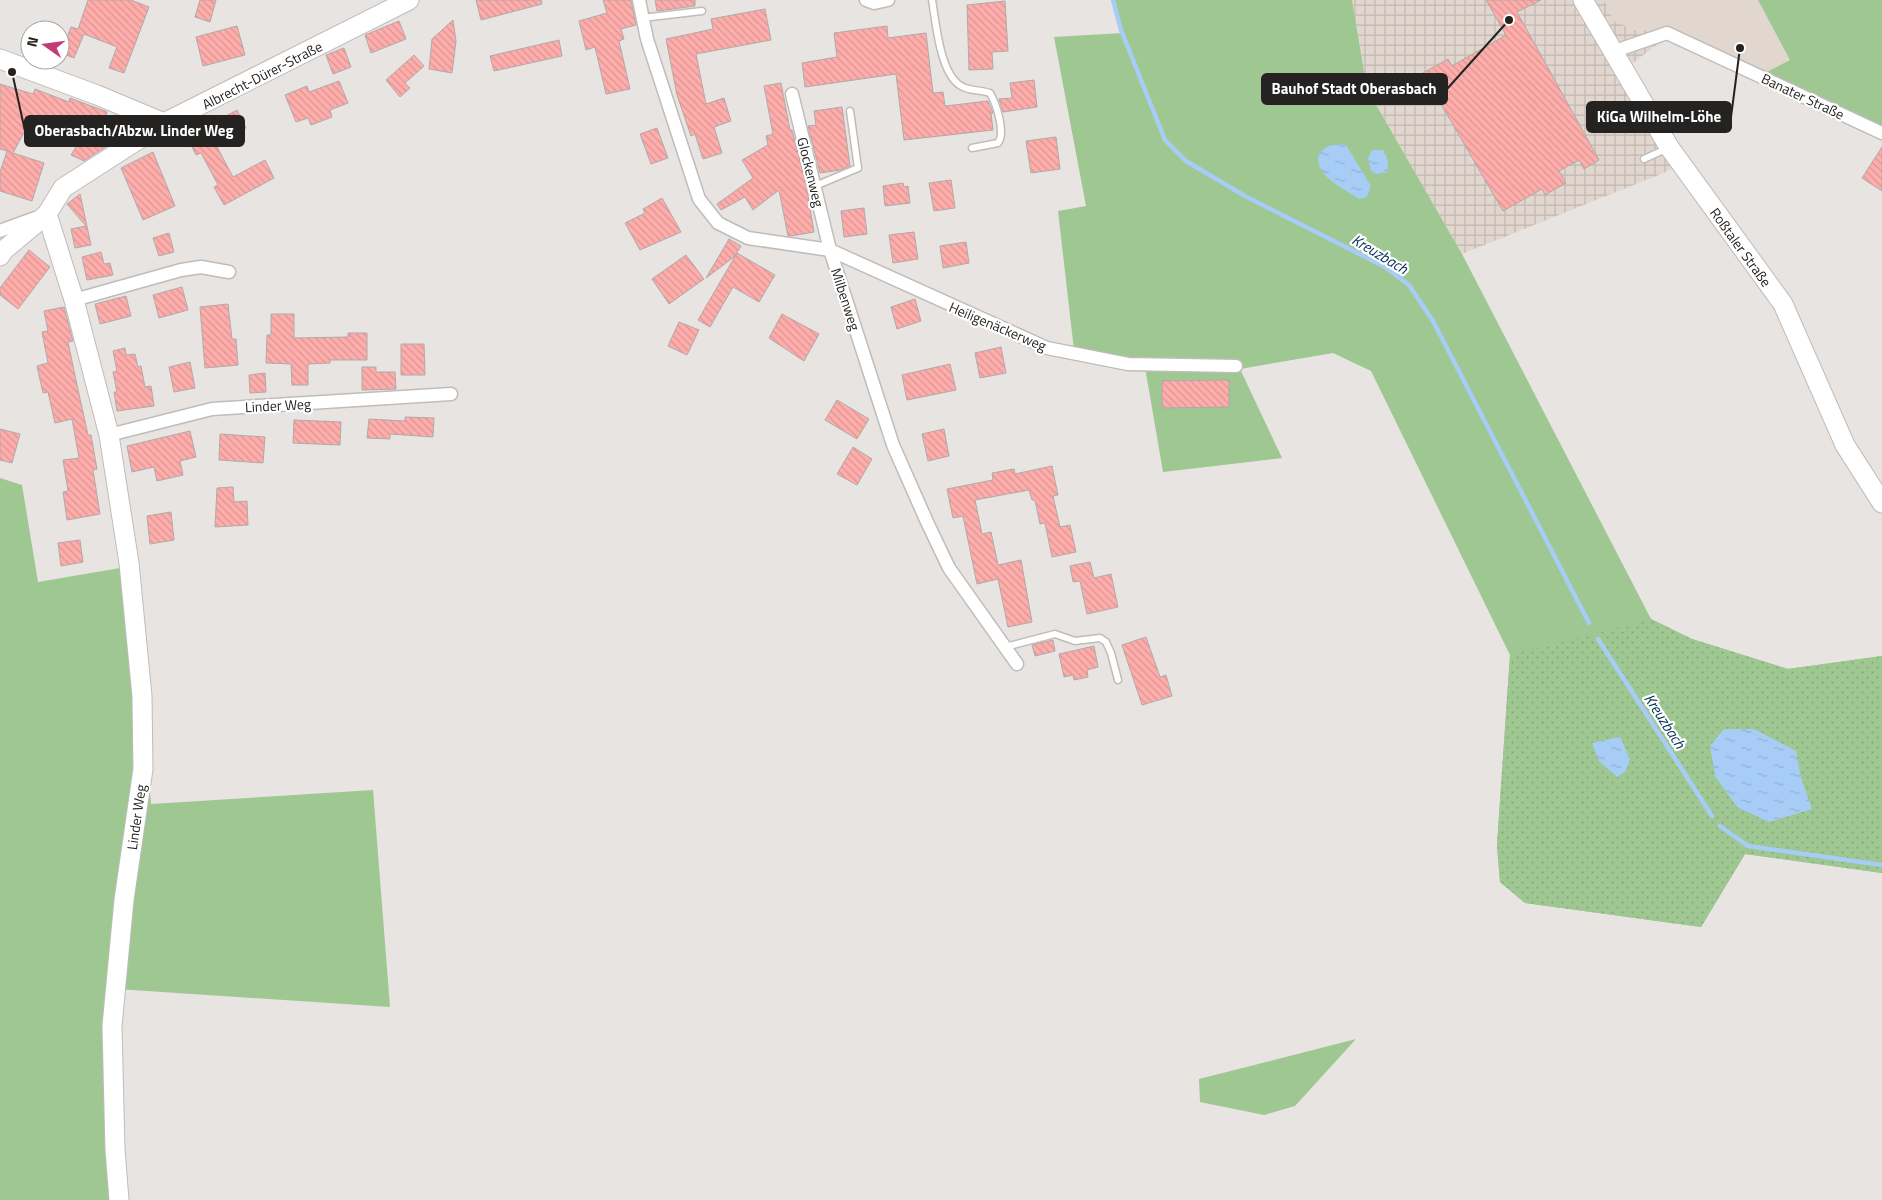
<svg xmlns="http://www.w3.org/2000/svg" width="1882" height="1200" viewBox="0 0 1882 1200" font-family="'Titillium Web',sans-serif">
	<style>
		.industrial { fill: url(#industrial-grid) }
		.built { fill: #e1d7cf }
		.grass { fill: #9ec792 }
		.park { fill: url(#park-dots) }
		.water { fill: url(#water-ripples) }
		.lines { fill: none; stroke-linecap: round; stroke-linejoin: round }
		.stream { stroke: #a7cdf7; stroke-width: 4.5 }
		.building { fill: url(#building-back-hatch); stroke: #afaaaa }
		.lane-casing { stroke: #c0bcb9; stroke-width: 9 }
		.street-casing { stroke: #c0bcb9; stroke-width: 15 }
		.secondary-casing { stroke: #c0bcb9; stroke-width: 21 }
		.lane { stroke: #fff; stroke-width: 6 }
		.street { stroke: #fff; stroke-width: 12 }
		.secondary { stroke: #fff; stroke-width: 19 }
		.labels { text-anchor: middle; dominant-baseline: central; stroke-width: 4.5; stroke-linejoin: round; paint-order: stroke }
		.street-label { font-size: 14px; fill: #242322; stroke: #fff }
		.water-label { font-size: 15px; font-style: italic; fill: #002d57; stroke: #fff }
		.leader { fill: none; stroke: #242322; stroke-width: 2 }
		.callout-dot { fill: #242322; stroke: #fff; stroke-width: 2 }
		.callout { fill: #242322; stroke: #242322; stroke-width: 2 }
		.callout-label { font-size: 15px; text-anchor: middle; font-weight: bold; fill: #fff }
	</style>
	<defs>
		<pattern id="industrial-grid" width="8" height="8" patternUnits="userSpaceOnUse" patternTransform="scale(1.25)"><rect width="8" height="8" fill="#e1d7cf"/><path d="M0 4h8M4 0v8" fill="none" stroke="#c1b8b1"/></pattern>
		<pattern id="park-dots" width="8" height="8" patternUnits="userSpaceOnUse" patternTransform="scale(1.25)"><rect width="8" height="8" fill="#9ec792"/><path d="M2 2h.1M6 6h.1" fill="none" stroke="#88ab7e" stroke-width="1.8" stroke-linecap="round"/></pattern>
		<pattern id="water-ripples" width="26" height="14" patternUnits="userSpaceOnUse" patternTransform="scale(1.25)"><rect width="26" height="14" fill="#a7cdf7"/><path d="M2 4q2-2 4 0t4 0M15 11q2-2 4 0t4 0" fill="none" stroke="#90b0d3"/></pattern>
		<pattern id="building-back-hatch" width="6" height="6" patternUnits="userSpaceOnUse" patternTransform="scale(1.25)"><rect width="6" height="6" fill="#feadab"/><path d="M-1 5l2 2M0 0l6 6M5-1l2 2" fill="none" stroke="#da9593"/></pattern>
	</defs>
	<rect width="100%" height="100%" fill="#e8e4e1"/>
	<path class="industrial" d="M1352,0H1604L1615,21L1635,30L1656,29L1669,35L1632,64L1687,159L1666,172L1462,254L1367,89Z"/>
	<path class="built" d="M1604,0H1758L1791,60L1759,76L1656,29L1635,30L1614,21Z"/>
	<path class="grass" d="M1112,0H1352L1367,89L1462,254L1651,619L1692,639L1788,669L1882,656V873L1745,854L1701,927L1525,903L1500,882L1497,845L1510,655L1371,371L1333,353L1240,369L1282,458L1163,472L1145,367L1075,359L1058,211L1086,206L1054,37L1123,33Z
		M1758,0H1882V127L1759,76L1790,60Z
		M0,478L22,485L38,582L132,566L151,804L373,790L390,1007L117,989V1200H0Z
		M1356,1039L1295,1106L1264,1115L1200,1102L1199,1079Z"/>
	<path class="park" d="M1651,619L1692,639L1788,669L1882,656V873L1745,854L1701,927L1525,903L1500,882L1497,845L1510,655Z"/>
	<path class="water" d="M1340,144L1346,145L1371,186L1367,197L1359,199C1345,189 1310,174 1320,152L1328,146Z
		M1372,150H1383C1388,158 1389,163 1387,172L1376,174L1371,171L1368,158Z
		M1724,729H1754L1796,751L1801,778L1812,809L1769,822L1737,807L1715,776L1710,746Z
		M1620,737L1630,759L1626,771L1617,777L1599,761L1592,743Z"/>
	<g class="lines">
		<path class="stream" d="M1113,0L1121,30L1165,140L1186,161L1245,196L1385,267L1409,285L1433,321L1589,623
			M1598,639L1712,816
			M1720,826L1748,846L1882,865"/>
	</g>
	<path class="building" d="M88,0H131L149,7L124,73L109,68L117,47L84,34L74,58L61,53L71,27L78,29Z
		M200,0H216L210,22L195,17Z
		M476,0H541L542,4L481,20Z
		M603,0H631L636,25L621,29L624,39L619,41L630,89L606,94L595,47L586,50L579,21L607,13Z
		M655,0H695V6L657,11Z
		M1486,0H1541L1517,12L1599,160L1584,169L1579,160L1559,171L1566,183L1545,195L1542,189L1503,211L1423,73L1448,59L1452,66L1506,35Z
		M1005,1L1008,51L992,52L993,69L969,70L967,5Z
		M765,9L771,40L696,54L706,104L724,98L731,121L714,127L722,153L703,159L695,134L691,136L677,95L666,39L713,29L711,19Z
		M453,20L456,41L452,73L429,69L432,39Z
		M399,21L406,39L371,53L365,35Z
		M237,26L245,55L203,66L196,37Z
		M887,26L888,38L926,33L933,93L943,92L945,106L988,101L993,113H991L993,130L904,140L896,74L805,87L802,63L837,57L834,33Z
		M559,40L562,56L494,71L490,56Z
		M344,48L351,67L333,74L326,55Z
		M414,55L424,66L405,83L410,88L400,97L386,80Z
		M1034,80L1037,107L1003,112L999,99L1012,98L1010,83Z
		M339,81L348,103L330,110L332,117L311,125L308,118L296,122L285,95L307,86L309,92Z
		M781,83L790,130H792L806,184L814,232L791,236H788L779,190L753,210L745,197L721,210L717,204L753,178L742,160L768,145L766,136L773,134L764,86Z
		M0,84L33,94L35,89L69,102L70,98L107,112L99,138L110,144L84,161L71,155L87,129L59,121L57,127L32,118L13,153L44,163L32,201L0,191V172L7,151L0,149Z
		M842,107L850,166L840,170L820,173L808,126L816,125L814,111Z
		M237,110L246,128L216,145L233,177L265,160L274,178L224,205L214,187L218,185L201,153L196,155L187,137Z
		M657,128L668,158L651,164L640,134Z
		M1056,137L1060,169L1031,173L1026,141Z
		M1882,147V191L1862,178Z
		M153,152L175,206L143,220L121,168Z
		M951,180L955,208L934,211L929,183Z
		M903,183L904,187L908,186L910,203L885,206L883,186Z
		M80,194L91,245L75,248L71,229L86,226L67,204Z
		M662,198L681,232L640,250L625,223L645,213L643,209Z
		M864,208L867,234L844,237L841,211Z
		M914,232L918,259L893,263L889,235Z
		M169,233L174,252L159,256L153,238Z
		M729,239L741,246L734,257L706,278Z
		M966,242L969,263L943,268L940,246Z
		M29,250L50,267L18,309L0,295V288Z
		M101,252L104,264L110,263L113,275L87,280L82,257Z
		M737,253L775,275L759,302L733,287L710,327L698,320Z
		M686,255L704,279L669,304L652,279Z
		M182,287L188,310L159,318L153,295Z
		M126,296L131,316L100,324L95,304Z
		M915,299L921,321L897,329L891,307Z
		M228,304L232,339H236L238,365L205,368L200,307Z
		M64,307L73,341L68,342L77,385L88,435H91L97,469L93,470L100,514L67,520L63,492L68,491L63,460L79,458L72,419L55,423L48,392L43,393L37,366L48,363L42,332L48,331L44,311Z
		M271,314H294V338L348,337V333H367V360H330V363L308,364V385H292L291,364L266,363L267,335H271Z
		M782,314L819,334L804,361L769,338Z
		M679,322L699,330L687,355L668,346Z
		M401,344H424L425,375H401Z
		M1001,347L1006,373L980,378L975,353Z
		M125,348L126,355L135,354L138,367L141,366L145,387L151,386L154,406L117,411L114,392H117L113,372L117,371L113,351Z
		M190,362L195,388L174,392L169,367Z
		M950,364L956,390L907,400L902,375Z
		M362,367H376V372H395L396,389L362,390Z
		M265,373L266,392L250,393L249,375Z
		M1229,380V407L1162,408V381Z
		M837,400L869,419L857,439L825,420Z
		M405,417L434,418L433,437L390,434V439L367,438L369,419L405,421Z
		M294,420L341,422L340,445L293,443Z
		M0,429L20,434L12,463L0,460Z
		M944,429L949,456L928,461L922,434Z
		M190,431L196,457L180,461L183,475L157,481L154,467L132,472L127,446Z
		M220,434L265,437L263,463L219,460Z
		M853,447L872,459L857,485L837,474Z
		M1052,466L1058,495L1053,496L1060,527L1070,525L1076,552L1052,557L1045,523L1040,524L1035,500H1032L1029,490L975,500L982,534L991,532L998,565L1021,560L1032,622L1008,627L998,579L977,584L963,516L953,518L947,489L993,480L992,473L1014,469L1015,474Z
		M233,487L234,502L247,501L248,525L215,527L217,488Z
		M171,512L174,540L150,544L147,516Z
		M80,540L83,562L61,566L58,543Z
		M1090,562L1094,578L1111,574L1118,607L1087,614L1080,581L1073,582L1070,566Z
		M1146,637L1160,677L1166,675L1172,696L1142,705L1122,645Z
		M1053,640L1055,651L1035,656L1032,645Z
		M1094,646L1098,667L1087,670L1088,677L1074,680L1073,675L1064,677L1059,654Z"/>
	<g class="lines">
		<defs>
			<path id="lane" d="M932,0C936,23 940,77 963,87C971,91 981,90 990,93C996,103 1006,133 998,143L972,148
				M642,18L702,11
				M1644,159L1668,148
				M815,186L858,168L850,111
				M1005,647L1055,634L1075,641L1100,638L1106,642L1111,653L1118,680"/>
			<path id="street" d="M639,0L647,39L699,199L718,223L748,238L830,250L893,445L927,522L949,568L1017,664
				M866,0L874,3L888,0
				M1612,52L1667,33L1882,133
				M792,94L830,250L1047,348L1128,364L1236,366
				M0,231L35,218
				M74,300L181,270L201,267L229,272
				M109,435L212,409L451,394"/>
			<path id="secondary" d="M1583,0L1669,147L1783,304L1845,445L1882,503
				M0,59L97,95L164,123
				M47,214L74,300L109,435L129,563L142,696L143,769L124,900L112,1026L115,1150L119,1200
				M0,256L4,250L47,214L63,188L164,123L409,0"/>
		</defs>
		<use href="#lane" class="lane-casing"/>
		<use href="#street" class="street-casing"/>
		<use href="#secondary" class="secondary-casing"/>
		<use href="#lane" class="lane"/>
		<use href="#street" class="street"/>
		<use href="#secondary" class="secondary"/>
	</g>
	<g class="labels">
		<g class="street-label">
			<text transform="translate(262 75) rotate(-27)">Albrecht-Dürer-Straße</text>
			<text transform="translate(1803 96) rotate(25)">Banater Straße</text>
			<text transform="translate(811 172) rotate(76)">Glockenweg</text>
			<text transform="translate(1741 247) rotate(54)">Roßtaler Straße</text>
			<text transform="translate(846 299) rotate(72)">Milbenweg</text>
			<text transform="translate(998 326) rotate(23)">Heiligenäckerweg</text>
			<text transform="translate(278 405) rotate(-3)">Linder Weg</text>
			<text transform="translate(136 817) rotate(-82)">Linder Weg</text>
		</g>
		<g class="water-label">
			<text transform="translate(1380 254) rotate(31)">Kreuzbach</text>
			<text transform="translate(1665 721) rotate(57)">Kreuzbach</text>
		</g>
	</g>
	<path class="leader" d="M1509 20L1447 89M1740 48L1731 117M12 72L25 131"/>
	<g class="callout-dot">
		<circle cx="1509" cy="20" r="5"/>
		<circle cx="1740" cy="48" r="5"/>
		<circle cx="12" cy="72" r="5"/>
	</g>
	<g class="callout">
		<rect x="1262" y="74" width="185" height="30" rx="5"/>
		<rect x="1587" y="102" width="144" height="30" rx="5"/>
		<rect x="25" y="116" width="219" height="30" rx="5"/>
	</g>
	<g class="callout-label">
		<text x="1354" y="94">Bauhof Stadt Oberasbach</text>
		<text x="1659" y="122">KiGa Wilhelm-Löhe</text>
		<text x="134" y="136">Oberasbach/Abzw. Linder Weg</text>
	</g>
	<g transform="translate(45 45) rotate(284)"><circle r="24" fill="#ffffff" stroke="#a7a7a7"/>
	<path d="M0-4L9 19L0 12L-9 19Z" fill="#c33b79"/>
	<text y="-8" font-size="14" font-weight="bold" text-anchor="middle" fill="#242322">N</text>
	</g>
</svg>
